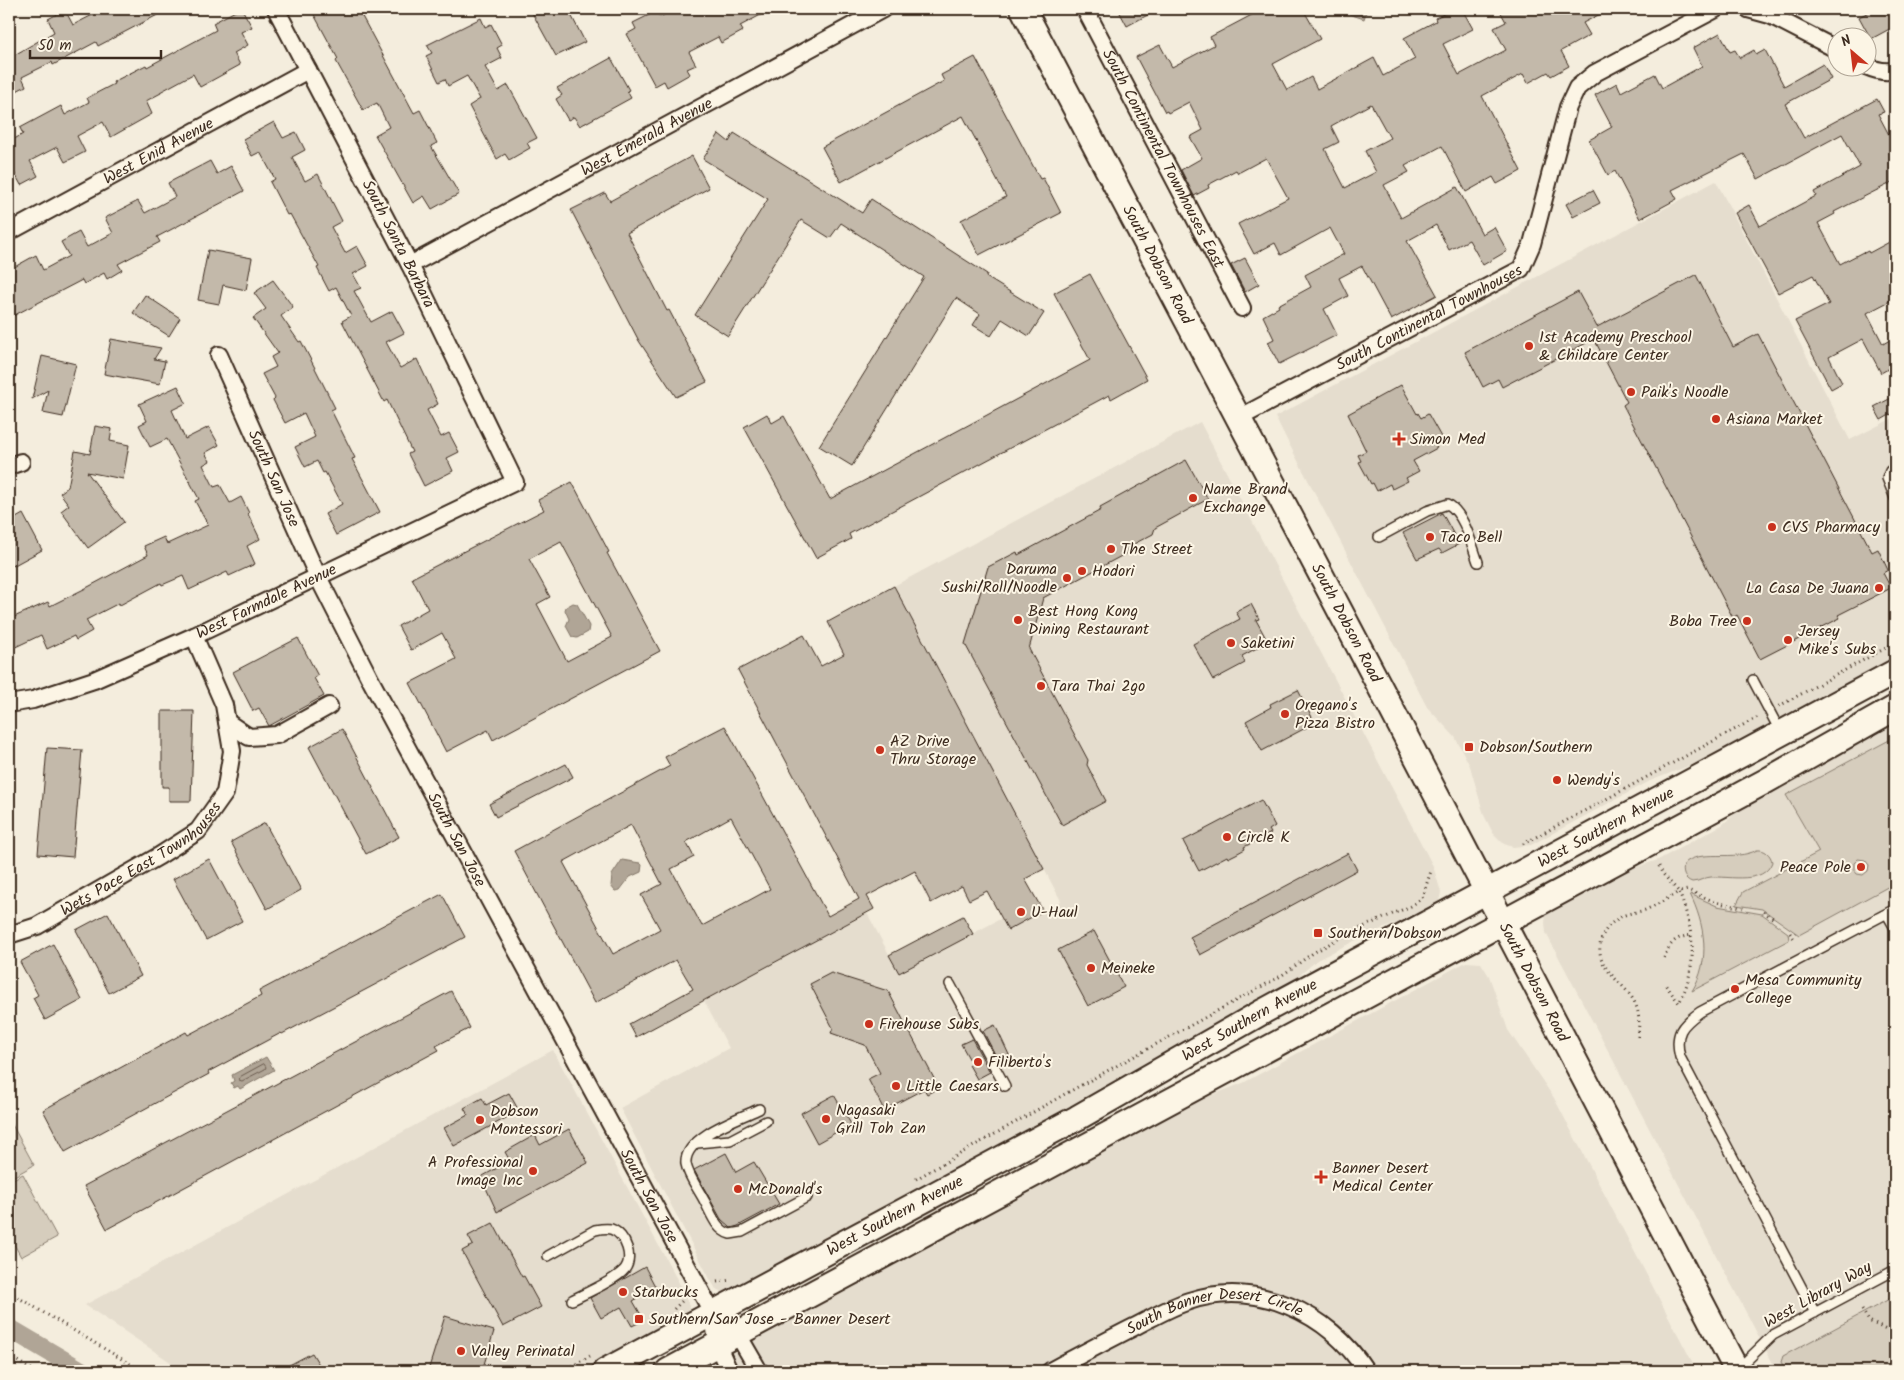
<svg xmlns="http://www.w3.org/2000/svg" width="1904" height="1380" viewBox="0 0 1904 1380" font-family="Kalam,sans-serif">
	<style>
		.built { fill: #e5ddce }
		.green { fill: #d6cdbd; stroke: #887c6e; fill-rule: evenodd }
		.water { fill: #b0a596; stroke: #817466 }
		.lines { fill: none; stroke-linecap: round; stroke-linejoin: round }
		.shore { stroke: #6a5b4e; stroke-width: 1 }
		.canal { stroke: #b0a596; stroke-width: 19 }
		.building { fill: #c3b9aa; stroke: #3b2a1e; fill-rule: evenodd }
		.service-casing { stroke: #3b2a1e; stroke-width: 12 }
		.minor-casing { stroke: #3b2a1e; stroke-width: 20 }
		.secondary-casing { stroke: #3b2a1e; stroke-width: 28 }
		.path { stroke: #3b2a1e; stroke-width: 3; stroke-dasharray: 1 4; stroke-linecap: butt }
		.service { stroke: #fcf5e5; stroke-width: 9 }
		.minor { stroke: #fcf5e5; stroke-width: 16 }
		.secondary { stroke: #fcf5e5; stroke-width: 24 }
		.poi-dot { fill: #c8321e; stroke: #fcf5e5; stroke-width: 2 }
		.labels { text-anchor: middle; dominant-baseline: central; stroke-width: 4; stroke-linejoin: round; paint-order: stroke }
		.street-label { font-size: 16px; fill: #3b2a1e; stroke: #fcf5e5 }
		.poi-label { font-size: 16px; fill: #3b2a1e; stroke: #fcf5e5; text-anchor: start }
	</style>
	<rect width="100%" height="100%" fill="#f4eddd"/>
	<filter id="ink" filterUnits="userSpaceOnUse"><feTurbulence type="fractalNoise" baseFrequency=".02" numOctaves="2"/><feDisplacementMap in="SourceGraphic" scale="10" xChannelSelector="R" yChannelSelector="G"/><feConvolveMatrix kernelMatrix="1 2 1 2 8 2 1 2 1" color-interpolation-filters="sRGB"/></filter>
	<g filter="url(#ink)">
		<path class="built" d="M1716,181L1850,440L1895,417V662L1739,746L1650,781L1531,845L1513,847L1504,844L1493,833L1484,815L1470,766L1455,737L1427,707L1275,417Z
			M1200,422L1433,866L1441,892L1439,901L1434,908L1423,914L1368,934L1317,960L1284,989L1109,1090L725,1293L720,1291L716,1289L710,1279L620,1108L729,1048L704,1001L867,913L899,973L1002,918L1008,930L1061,901L894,586Z
			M1895,719V1371H1777L1546,933L1545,923L1546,913L1550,908L1604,878L1658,860L1722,825L1754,797Z
			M1466,962L1481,963L1489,976L1508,1030L1554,1098L1697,1371H704L777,1323L1161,1115L1243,1083Z
			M553,1050L686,1296L689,1306L688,1314L671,1326L587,1371H184L85,1305Z"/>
		<path class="green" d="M1895,737V883L1799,935L1762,909L1736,905L1743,892L1819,852L1786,795ZM1858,859L1865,860L1869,865L1868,871L1863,875L1857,874L1854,870V863Z
			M1757,850C1765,849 1771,855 1772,862C1764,885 1729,876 1711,877C1705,877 1699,882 1692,882C1684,879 1682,873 1684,864C1699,848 1735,862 1757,850Z
			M1690,894L1717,906L1762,914L1788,933L1789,940L1692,991C1711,960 1705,925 1690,894Z
			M9,1119L34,1165L9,1179Z
			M23,1174L57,1237L21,1257L9,1235V1181Z
			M1895,1296V1371H1786L1781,1362L1783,1356Z"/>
		<path class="water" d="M1351,9H1367L1364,19L1349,14Z
			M573,603L577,604L589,626L588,632L577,638L572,637L566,626L569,619L565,610L566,607Z
			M622,860L640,863L642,865L641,872L630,877L620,890L615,891L611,886L612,875Z
			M266,1057L274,1070L240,1089L238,1086L234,1088L231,1083L234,1081L232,1075Z"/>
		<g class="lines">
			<path class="shore" d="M264,1064L266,1067L265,1069L242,1081L239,1080L240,1077Z"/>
			<path class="canal" d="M9,1328L82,1371"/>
		</g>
		<path class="building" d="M104,9H169L98,46L96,42L53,65L52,62L22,77L26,86L9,95V53L11,57L54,32L48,19L65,10L73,25Z
			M239,9H242L252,27L241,32L248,45L234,53L240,65L200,87L193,74L160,92L161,93L146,101L152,114L111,137L103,122L77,136L85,152L65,162L57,147L30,161L38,176L21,185L14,172L9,175V142L23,134L20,128L61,106L65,115L89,102L87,98L114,84L113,82L146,65L147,67L216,30L213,23Z
			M311,9H358L414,113L420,110L437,143L431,146L459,194L432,209L424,196L413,203L375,135L389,127L377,103L363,110L336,61L338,59Z
			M530,9H568L585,42L556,56Z
			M675,9H772L740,26L743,31L721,43L718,37L689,52L696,65L687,69L690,74L667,87L664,81L655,86L627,34L636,29L633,23L657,11L660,17Z
			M1118,9H1159L1127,26Z
			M1263,9H1303L1320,39L1273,64L1287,90L1311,77L1317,89L1374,58L1383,76L1415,59L1404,38L1436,21L1435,18L1454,9H1462L1473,29L1443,44L1459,75L1506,50L1494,28L1506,22L1499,9H1610L1583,23L1590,35L1561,51L1569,66L1551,76L1548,72L1528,83L1523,74L1482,96L1521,171L1497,184L1493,177L1466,192L1442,146L1405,166L1409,172L1384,185L1401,218L1457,187L1482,234L1494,227L1507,251L1483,265L1469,240L1449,250L1436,225L1407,241L1437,295L1391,320L1362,266L1339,278L1348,296L1324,309L1337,335L1279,364L1268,342L1274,339L1263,316L1279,307L1278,305L1311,287L1305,275L1344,254L1330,228L1281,255L1275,243L1254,254L1238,224L1288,198L1266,158L1238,173L1236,170L1208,185L1209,188L1194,196L1181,170L1202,158L1190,137L1203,130L1189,102L1168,113L1167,111L1165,112L1136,57L1160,45L1172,67L1214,45L1210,37ZM1371,104L1390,138L1365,151L1376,172L1345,188L1325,149L1339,142L1331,126Z
			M1874,9H1895V26L1871,39L1859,17Z
			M481,18L485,27L491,24L502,45L497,48L502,58L485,67L498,91L508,85L537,138L527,143L530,148L509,160L505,154L497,159L469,106L480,99L467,76L448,86L445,79L439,82L426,56L432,53L427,45Z
			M1720,33L1730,52L1735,50L1740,58L1754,50L1756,55L1765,50L1784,86L1823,64L1831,79L1785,104L1804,138L1877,99L1884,112L1878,114L1895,146V181L1834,212L1835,214L1818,223L1840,264L1863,252L1864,253L1868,251L1869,253L1895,239V296L1889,299L1890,301L1867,313L1883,344L1895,337V365L1881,373L1863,339L1829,357L1842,383L1831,389L1795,321L1829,304L1813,275L1778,293L1735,213L1749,205L1760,226L1816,196L1814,192L1860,167L1842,134L1758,179L1744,154L1672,190L1677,199L1640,219L1615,171L1608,175L1589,140L1612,127L1595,95L1617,83L1621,92L1655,74L1662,88L1702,66L1693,48Z
			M975,57L1040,179L1043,178L1061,213L979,255L961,220L1006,197L963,116L841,182L822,147L944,81L941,75Z
			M611,58L629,90L627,91L631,98L580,126L574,117L568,120L556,99L562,95L557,88Z
			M274,122L283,138L296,132L305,150L292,157L305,181L318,174L342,221L331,227L345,253L357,246L368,266L353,274L361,288L354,291L371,322L392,311L404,333L386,342L400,368L417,359L438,404L427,410L441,437L449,433L459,452L447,458L453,471L424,486L408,454L412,452L387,400L384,402L342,321L351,316L336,287L329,291L317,268L319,267L290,214L287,215L270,182L275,179L260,152L252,156L243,139Z
			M734,133L862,213L871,199L987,274L986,277L1044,313L1029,336L1002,319L991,336L973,325L980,314L956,298L852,466L819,446L924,277L841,223L830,238L801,220L728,336L695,315L768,199L703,159L719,134L729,142Z
			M692,156L709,188L627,233L667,311L669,310L707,382L676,397L639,341L571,210L605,193L610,201Z
			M210,161L217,174L231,166L244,191L157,237L160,242L118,264L122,270L107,279L104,273L84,284L82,280L9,318V270L36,255L43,270L69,256L61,242L79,232L87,247L113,233L105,218L138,201L145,213L175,197L168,183Z
			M1593,190L1600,203L1573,217L1566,204Z
			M208,250L252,258L246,290L223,285L219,304L198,300Z
			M1245,258L1259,284L1245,292L1231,265Z
			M1090,274L1147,379L1111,399L1109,395L849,534L851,539L816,558L744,427L767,414L772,423L784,416L830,499L1090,360L1054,293Z
			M1696,275L1733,347L1758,334L1872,552L1878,549L1888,570L1883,573L1891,588L1838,615L1840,618L1760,659L1737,615L1733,618L1676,508H1677L1623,405L1627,402L1594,339L1502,387L1498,379L1483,387L1465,352L1578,292L1597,327Z
			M273,280L293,307L281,316L299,342L301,341L317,372L335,408L331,410L355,458L352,459L380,512L336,535L325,514L342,504L325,472L323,473L317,461L305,467L295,447L315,437L304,413L285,423L273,400L275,398L262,374L276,367L271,357L278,353L253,318L266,309L254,293Z
			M145,295L180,318L169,336L133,313Z
			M111,339L161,348L154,359L165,361L160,384L104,374Z
			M42,356L76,364L63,417L43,413L48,390L32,399Z
			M1401,385L1417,414L1418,413L1421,418L1428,414L1441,437L1433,441L1437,448L1413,461L1419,471L1406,478L1408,481L1392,489L1390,484L1377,491L1373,483L1371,484L1359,462L1361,461L1358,455L1366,451L1348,414Z
			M178,386L186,403L172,410L185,439L209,427L219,445L205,453L210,461L203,465L214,487L220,485L230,503L241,497L249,513L248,514L260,539L247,546L255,564L229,576L227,572L189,590L183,576L162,585L161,583L120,605L119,603L86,620L92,631L76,640L74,636L47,649L41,635L9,650V617H14L48,602L50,606L88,587L148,555L144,546L164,537L167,544L208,525L195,501L199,499L167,439L150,447L139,425L147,421L139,404Z
			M1895,396V412L1881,420L1874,407Z
			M95,426L112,429L110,441L129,445L123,479L87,472L124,522L88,548L61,511L69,505L60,493L68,487L75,451L90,454Z
			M1186,460L1208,499L1155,528L1153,534L1128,547L1127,553L1043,598L1029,649L1088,760L1087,765L1106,801L1062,825L965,644L988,567L1017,552L1018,555L1101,510L1100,507Z
			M572,482L609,552L607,553L660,651L493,740L488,730L446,752L410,683L456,659L442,633L411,650L398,626L428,609L412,578L544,510L538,500ZM561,542L612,637L567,661L537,604L550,597L529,559Z
			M1442,513L1459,544L1442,553L1439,549L1417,559L1403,533Z
			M23,514L42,550L9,568V522Z
			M894,586L1044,869L1025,879L1043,911L1008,930L987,891L969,900L962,886L931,903L915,871L867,896L874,909L636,1037L629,1024L693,989L676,960L595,1003L514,851L670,766L665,757L725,726L828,916L859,899L738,670L804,635L821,666L844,654L828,622ZM731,817L770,889L702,926L671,869L694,857L686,842ZM631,825L662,884L641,895L660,929L613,954L563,862Z
			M1251,604L1259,619L1256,620L1268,642L1242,656L1245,663L1213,680L1193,644L1240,619L1236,612Z
			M298,638L318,676L314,678L324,696L269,726L259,708L253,711L233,672Z
			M1298,690L1315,723L1262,751L1246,721L1271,707L1270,704Z
			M162,711H194L191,801H169V787H162Z
			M342,729L399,837L366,854L309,747Z
			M47,748L82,750L73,857L38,854Z
			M566,764L573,777L496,817L489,804Z
			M1261,800L1275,826L1269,830L1271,833L1244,847L1245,849L1236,854L1228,858L1227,856L1199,871L1183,841Z
			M265,823L301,890L267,909L231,842Z
			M1348,853L1357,870L1200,955L1190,937Z
			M209,859L242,921L206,940L173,879Z
			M442,894L465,937L282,1034L281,1033L208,1072L209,1074L65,1152L43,1110L186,1032L188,1035L261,996L259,991Z
			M108,913L141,976L109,993L76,930Z
			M963,916L973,934L899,973L889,955Z
			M1094,931L1124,987L1088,1006L1058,950Z
			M53,944L82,1000L45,1020L33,998L38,995L20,962Z
			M831,973L888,991L939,1088L927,1094L924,1089L884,1110L868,1079L880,1073L865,1045L831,1033L833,1028L810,984Z
			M451,991L470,1028L436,1046L439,1050L107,1229L84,1186Z
			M995,1025L1011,1059L1000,1064L983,1031Z
			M972,1039L990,1072L977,1079L969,1065L972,1064L961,1044Z
			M509,1093L519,1111L454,1146L444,1128L468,1115L464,1108L482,1098L486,1105Z
			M834,1095L851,1124L817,1143L801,1113Z
			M569,1129L588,1163L497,1212L481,1177L510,1161L505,1152L535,1135L540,1145Z
			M726,1153L736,1172L754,1162L779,1204L738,1226L731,1228L721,1219L694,1170Z
			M493,1223L522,1277L524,1276L541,1307L503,1327L462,1251L473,1245L468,1236Z
			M645,1267L656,1288L633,1301L644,1320L632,1326L621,1307L601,1318L590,1298Z
			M445,1316L494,1331L482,1371H428Z
			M312,1353L323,1371H278Z"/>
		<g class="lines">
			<defs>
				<path id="service" d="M1895,468L1890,471L1887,478L1895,498
					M1379,537L1427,511L1448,504C1465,515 1471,543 1478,562
					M1753,680L1781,733
					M1887,914L1895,928
					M950,984L1005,1086
					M759,1109C740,1118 683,1137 686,1164C688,1176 699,1190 705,1202C711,1213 716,1230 730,1234L742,1232L807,1197
					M697,1143L730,1140L766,1121
					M548,1256L595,1230C600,1229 606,1228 611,1229C626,1234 635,1260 623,1271C612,1282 586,1293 572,1300
					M1815,1313L1680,1057C1674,1033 1682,1025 1700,1012L1895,909
					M1737,1370L1773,1335L1895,1270"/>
				<g id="minor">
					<path id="s1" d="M1085,9L1242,308"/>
					<path d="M1748,9L1770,15L1836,49"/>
					<path d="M1866,66C1875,70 1886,73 1895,70"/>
					<path id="s2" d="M9,232L308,70"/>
					<path id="s3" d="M410,265L883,9"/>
					<path id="s4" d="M219,355L318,577L371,681L713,1314L717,1344L729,1371"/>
					<path id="s5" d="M1239,418L1521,269L1532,244L1568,107L1577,88L1595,73L1716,9"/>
					<path d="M9,466L21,462"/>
					<path id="s6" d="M9,704L33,700L94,680L194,636L515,482L410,265L276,9"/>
					<path d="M227,722L249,737L277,735L329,706"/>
					<path id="s7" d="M9,935L37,926L159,856L198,831L225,793L232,751L224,705L194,636"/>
					<path d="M713,1314L737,1333L759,1371"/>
					<path id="s8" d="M1050,1371C1078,1356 1106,1341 1134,1327C1152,1318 1170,1307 1189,1301C1257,1279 1329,1313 1366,1371"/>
				</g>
				<g id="secondary">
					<path id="s9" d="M1023,9L1358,645L1737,1371"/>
					<path id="s10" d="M605,1371L1077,1118L1264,1011L1895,672"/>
					<path d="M668,1371L1766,781L1895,708"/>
				</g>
			</defs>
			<use href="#service" class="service-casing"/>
			<use href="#minor" class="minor-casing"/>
			<use href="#secondary" class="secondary-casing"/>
			<path class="path" d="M1779,706L1895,643
				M1523,844L1758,717
				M1659,866L1662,873L1679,892L1688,890L1715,902L1743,908
				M1763,912L1774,919
				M1790,933L1795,940
				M1664,958C1670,942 1676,937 1692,935
				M1638,1037C1639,1025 1640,1014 1635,1003C1625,982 1597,971 1600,945C1602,934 1607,926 1616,920C1624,913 1635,913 1645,910C1657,905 1668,898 1679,892C1694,931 1699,964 1679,1003L1664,983
				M916,1179L1065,1094L1281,976L1313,953L1345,935L1411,906L1422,898L1431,871
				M717,1282L731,1280
				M9,1292L142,1371
				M674,1309L684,1299
				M1862,1310L1869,1321L1890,1332L1895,1344
				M9,1356L34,1371
				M563,1371L590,1356"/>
			<use href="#service" class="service"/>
			<use href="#minor" class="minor"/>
			<use href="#secondary" class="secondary"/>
		</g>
	</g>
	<g class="poi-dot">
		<circle cx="1529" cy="346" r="5"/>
		<circle cx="1631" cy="392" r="5"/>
		<circle cx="1716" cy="419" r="5"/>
		<path d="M1396.5 431.5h5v5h5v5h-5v5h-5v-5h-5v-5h5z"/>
		<circle cx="1193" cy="498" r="5"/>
		<circle cx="1772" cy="527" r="5"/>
		<circle cx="1430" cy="537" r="5"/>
		<circle cx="1111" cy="549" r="5"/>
		<circle cx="1082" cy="571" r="5"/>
		<circle cx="1067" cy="578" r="5"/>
		<circle cx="1879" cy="588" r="5"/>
		<circle cx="1018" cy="620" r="5"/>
		<circle cx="1747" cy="621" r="5"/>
		<circle cx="1788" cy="640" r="5"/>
		<circle cx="1231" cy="643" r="5"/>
		<circle cx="1041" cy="686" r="5"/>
		<circle cx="1285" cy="714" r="5"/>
		<rect x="1464" y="742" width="10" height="10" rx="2.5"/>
		<circle cx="880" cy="750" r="5"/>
		<circle cx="1557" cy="780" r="5"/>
		<circle cx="1227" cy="837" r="5"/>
		<circle cx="1861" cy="867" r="5"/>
		<circle cx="1021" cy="912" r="5"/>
		<rect x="1313" y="928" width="10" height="10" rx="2.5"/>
		<circle cx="1091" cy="968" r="5"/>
		<circle cx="1735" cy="989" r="5"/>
		<circle cx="869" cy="1024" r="5"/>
		<circle cx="978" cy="1062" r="5"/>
		<circle cx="896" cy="1086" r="5"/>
		<circle cx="826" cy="1119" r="5"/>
		<circle cx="480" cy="1120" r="5"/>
		<circle cx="533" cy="1171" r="5"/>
		<path d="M1318.5 1169.5h5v5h5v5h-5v5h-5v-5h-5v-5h5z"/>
		<circle cx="738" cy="1189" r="5"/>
		<circle cx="623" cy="1292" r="5"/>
		<rect x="634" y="1314" width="10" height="10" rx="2.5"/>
		<circle cx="461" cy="1351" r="5"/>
	</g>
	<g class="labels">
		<g class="street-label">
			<text stroke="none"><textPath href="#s3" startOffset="269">West Emerald Avenue</textPath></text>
			<text stroke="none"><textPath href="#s2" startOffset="170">West Enid Avenue</textPath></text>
			<text stroke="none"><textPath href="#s1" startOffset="169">South Continental Townhouses East</textPath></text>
			<text transform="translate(398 244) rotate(63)">South Santa Barbara</text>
			<text stroke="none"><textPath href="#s9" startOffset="289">South Dobson Road</textPath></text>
			<text stroke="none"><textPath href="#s5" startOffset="215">South Continental Townhouses</textPath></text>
			<text stroke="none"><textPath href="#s4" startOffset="135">South San Jose</textPath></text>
			<text stroke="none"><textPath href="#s6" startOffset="278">West Farmdale Avenue</textPath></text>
			<text stroke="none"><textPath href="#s9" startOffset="694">South Dobson Road</textPath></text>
			<text stroke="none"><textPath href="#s10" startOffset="1139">West Southern Avenue</textPath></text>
			<text stroke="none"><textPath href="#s4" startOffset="540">South San Jose</textPath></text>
			<text stroke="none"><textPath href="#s7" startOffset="154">Wets Pace East Townhouses</textPath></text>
			<text stroke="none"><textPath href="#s9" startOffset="1099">South Dobson Road</textPath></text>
			<text stroke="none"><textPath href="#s10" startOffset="734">West Southern Avenue</textPath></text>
			<text stroke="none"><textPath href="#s4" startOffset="945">South San Jose</textPath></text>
			<text stroke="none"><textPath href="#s10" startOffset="329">West Southern Avenue</textPath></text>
			<text transform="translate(1818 1295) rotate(-29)">West Library Way</text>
			<text stroke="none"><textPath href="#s8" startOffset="180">South Banner Desert Circle</textPath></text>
		</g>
		<g class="poi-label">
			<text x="1539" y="337">1st Academy Preschool<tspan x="1539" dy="18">&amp; Childcare Center</tspan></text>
			<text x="1641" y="392">Paik's Noodle</text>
			<text x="1726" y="419">Asiana Market</text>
			<text x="1410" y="439">Simon Med</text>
			<text x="1203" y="489">Name Brand<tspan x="1203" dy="18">Exchange</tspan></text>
			<text x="1782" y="527">CVS Pharmacy</text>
			<text x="1440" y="537">Taco Bell</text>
			<text x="1121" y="549">The Street</text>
			<text x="1057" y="569" text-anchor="end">Daruma<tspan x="1057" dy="18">Sushi/Roll/Noodle</tspan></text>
			<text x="1092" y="571">Hodori</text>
			<text x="1869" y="588" text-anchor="end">La Casa De Juana</text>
			<text x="1028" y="611">Best Hong Kong<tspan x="1028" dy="18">Dining Restaurant</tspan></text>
			<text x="1737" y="621" text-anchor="end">Boba Tree</text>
			<text x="1798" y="631">Jersey<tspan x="1798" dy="18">Mike's Subs</tspan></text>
			<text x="1241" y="643">Saketini</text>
			<text x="1051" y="686">Tara Thai 2go</text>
			<text x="1295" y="705">Oregano's<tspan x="1295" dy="18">Pizza Bistro</tspan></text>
			<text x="890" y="741">AZ Drive<tspan x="890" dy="18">Thru Storage</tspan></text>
			<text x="1479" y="747">Dobson/Southern</text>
			<text x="1567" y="780">Wendy's</text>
			<text x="1237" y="837">Circle K</text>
			<text x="1851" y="867" text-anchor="end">Peace Pole</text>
			<text x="1031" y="912">U-Haul</text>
			<text x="1328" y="933">Southern/Dobson</text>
			<text x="1101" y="968">Meineke</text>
			<text x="1745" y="980">Mesa Community<tspan x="1745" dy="18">College</tspan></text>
			<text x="879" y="1024">Firehouse Subs</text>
			<text x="988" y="1062">Filiberto's</text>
			<text x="906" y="1086">Little Caesars</text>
			<text x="836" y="1110">Nagasaki<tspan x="836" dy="18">Grill Toh Zan</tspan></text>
			<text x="490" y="1111">Dobson<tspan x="490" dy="18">Montessori</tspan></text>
			<text x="523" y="1162" text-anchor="end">A Professional<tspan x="523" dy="18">Image Inc</tspan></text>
			<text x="1332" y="1168">Banner Desert<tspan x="1332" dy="18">Medical Center</tspan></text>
			<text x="748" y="1189">McDonald's</text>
			<text x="633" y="1292">Starbucks</text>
			<text x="649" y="1319">Southern/San Jose - Banner Desert</text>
			<text x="471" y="1351">Valley Perinatal</text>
		</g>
	</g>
	<rect width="1904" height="1380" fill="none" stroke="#fcf5e5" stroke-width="30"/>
	<rect x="15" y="15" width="1874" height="1350" fill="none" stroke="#3b2a1e" stroke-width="2" filter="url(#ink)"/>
	<g transform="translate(1852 52) rotate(332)"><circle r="24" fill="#fcf5e5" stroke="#afa495"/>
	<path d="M0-4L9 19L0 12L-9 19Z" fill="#c8321e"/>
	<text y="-8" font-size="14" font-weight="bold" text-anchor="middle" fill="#3b2a1e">N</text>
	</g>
	<path d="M30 50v8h131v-8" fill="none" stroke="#3b2a1e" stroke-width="2.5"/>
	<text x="38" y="50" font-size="15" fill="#3b2a1e" stroke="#fcf5e5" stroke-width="4" paint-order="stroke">50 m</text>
</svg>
